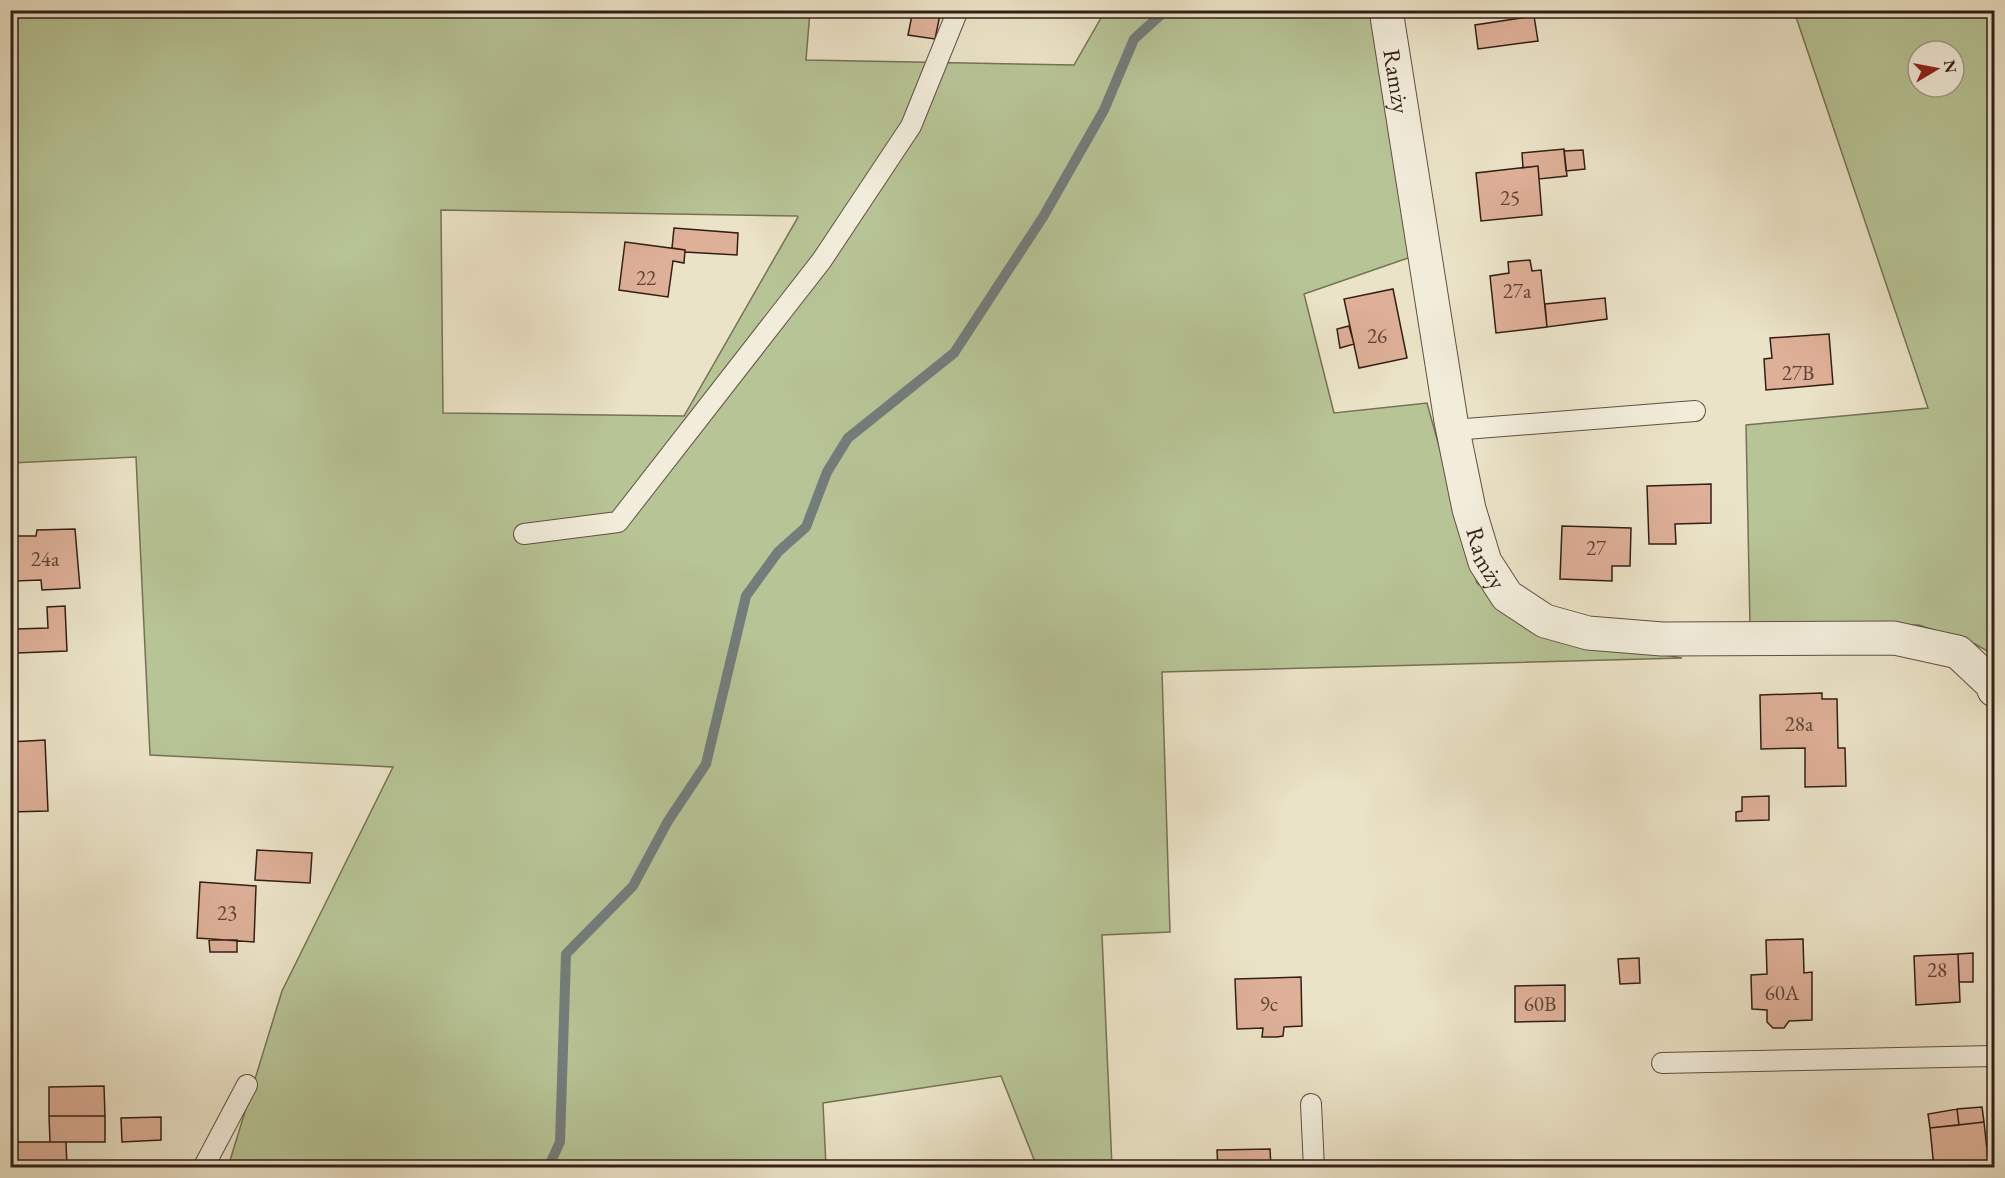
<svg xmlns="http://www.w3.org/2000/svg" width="2005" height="1178" viewBox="0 0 2005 1178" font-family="'EB Garamond',serif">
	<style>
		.green { fill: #b7c496; stroke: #757256; stroke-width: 1.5; fill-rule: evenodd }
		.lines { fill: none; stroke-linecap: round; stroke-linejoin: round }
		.stream { stroke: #737d7c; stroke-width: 10 }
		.building { fill: #deb098; stroke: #331f17; stroke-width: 1.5 }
		.lane-casing { stroke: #615043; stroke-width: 22 }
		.street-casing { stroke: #615043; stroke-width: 35 }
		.lane { stroke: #f2eddb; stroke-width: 20 }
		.street { stroke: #f2eddb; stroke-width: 33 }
		.labels { text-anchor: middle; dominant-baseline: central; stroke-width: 6; stroke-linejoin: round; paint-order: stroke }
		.number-label { font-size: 21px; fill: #5e4337 }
		.street-label { font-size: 24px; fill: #331f17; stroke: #f2eddb }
	</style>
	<rect width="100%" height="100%" fill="#ebe3c7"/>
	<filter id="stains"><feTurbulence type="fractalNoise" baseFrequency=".00333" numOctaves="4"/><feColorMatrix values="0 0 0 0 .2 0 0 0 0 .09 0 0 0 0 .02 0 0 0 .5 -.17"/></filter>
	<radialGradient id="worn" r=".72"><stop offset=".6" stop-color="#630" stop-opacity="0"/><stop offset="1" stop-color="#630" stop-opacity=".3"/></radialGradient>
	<path class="green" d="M10,11H810L806,60L1074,65L1105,11H1372L1411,257L1304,294L1334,413L1427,403L1477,583L1540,633L1682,658L1162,672L1170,932L1102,935L1112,1167H1037L1001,1076L823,1103L826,1167H228L282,991L393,767L150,755L136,457L11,463ZM441,210L797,216L798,217L684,416L443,413Z
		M1794,11H1994V655L1975,644L1919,625L1750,626L1746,425L1928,408ZM1918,51H1954V87H1918Z"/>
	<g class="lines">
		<path class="stream" d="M548,1168L560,1142L566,954L633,886L668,821L706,764L746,596L778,552L806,527L827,472L848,438L954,353L1043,217L1104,110L1134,39L1166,10"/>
	</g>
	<path class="building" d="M913,10H941L935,39L908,35Z
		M1534,16L1538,41L1478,49L1475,25Z
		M1564,149L1567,176L1539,179L1538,166L1523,168L1522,153Z
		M1583,150L1585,169L1566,171L1564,151Z
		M1538,166L1542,215L1481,221L1476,173Z
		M674,228L738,233L737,255L685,252V250L672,248Z
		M625,242L685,250L684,263L673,261L668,297L619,290Z
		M1530,260L1532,271L1541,270L1547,327L1496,333L1490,276L1509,273L1508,262Z
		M1393,289L1407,358L1359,368L1344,299Z
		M1605,298L1607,319L1547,327L1545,304Z
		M1349,326L1354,344L1340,348L1337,329Z
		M1829,334L1833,384L1766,390L1764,359L1772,358L1770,338Z
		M1711,484V523L1675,524L1676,544H1649L1647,486Z
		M1562,526L1631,528L1630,566H1612V581L1560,579Z
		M75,529L80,588L42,590L41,580L14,581L12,536H36L37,530Z
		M65,606L67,651L17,653L16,629L48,628L47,607Z
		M1822,693V699H1837L1838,748H1845L1846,786L1805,787V748L1761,749L1760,695Z
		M45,740L48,811L10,812V742Z
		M1769,796V820L1736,821V812L1742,811V797Z
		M257,850L312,853L310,883L255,880Z
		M200,882L256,886L254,942L197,938Z
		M1803,939L1804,973L1812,972V1020L1789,1021L1784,1028H1773L1767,1022V1010L1752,1009L1751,975L1767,974L1766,940Z
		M209,940H237V952H210Z
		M1973,953V982H1959L1958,954Z
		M1958,954L1960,1002L1916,1005L1914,956Z
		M1639,958L1640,983L1620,984L1618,959Z
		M1301,977L1302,1026L1284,1027L1283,1036L1277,1037H1262L1263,1028L1237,1029L1235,979Z
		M1565,985V1021L1515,1022V986Z
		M104,1086L105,1116H49V1087Z
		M1982,1107L1984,1122L1959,1125L1957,1109Z
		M1957,1109L1959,1125L1930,1128L1928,1114Z
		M49,1116H105V1142H50Z
		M161,1117V1140L122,1142L121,1118Z
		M1984,1122L1989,1168H1934L1930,1128Z
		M10,1142H66L67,1168H10Z
		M1270,1149L1271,1168H1218L1217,1150Z"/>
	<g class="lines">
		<defs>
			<path id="lane" d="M1453,430L1695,411
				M524,534L618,522L822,260L911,126L958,10
				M1662,1063L1994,1056
				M1311,1104L1314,1168
				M203,1168L247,1085"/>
			<g id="street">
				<path id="s1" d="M1386,10L1451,421L1469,509L1485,562L1507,596L1545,621L1588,633L1662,639L1894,638L1958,652L1992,684L1994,690"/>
			</g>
		</defs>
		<use href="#lane" class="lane-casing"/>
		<use href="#street" class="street-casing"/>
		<use href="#lane" class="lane"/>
		<use href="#street" class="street"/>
	</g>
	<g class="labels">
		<g class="number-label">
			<text x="1510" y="197">25</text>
			<text x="646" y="277">22</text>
			<text x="1517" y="290">27a</text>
			<text x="1377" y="335">26</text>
			<text x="1798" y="372">27B</text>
			<text x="1596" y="547">27</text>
			<text x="45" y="558">24a</text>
			<text x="1799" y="723">28a</text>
			<text x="227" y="912">23</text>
			<text x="1937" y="969">28</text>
			<text x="1782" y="992">60A</text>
			<text x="1269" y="1003">9c</text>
			<text x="1540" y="1003">60B</text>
		</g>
		<g class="street-label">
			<text stroke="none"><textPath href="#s1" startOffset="72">Ramży</textPath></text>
			<text stroke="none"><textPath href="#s1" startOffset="558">Ramży</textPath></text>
		</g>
	</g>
	<rect width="2005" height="1178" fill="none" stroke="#ebe3c7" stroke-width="36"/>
	<rect x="12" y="12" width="1981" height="1154" fill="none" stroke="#331f17" stroke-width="3"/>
	<rect x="18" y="18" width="1969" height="1142" fill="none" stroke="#331f17" stroke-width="1.5"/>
	<g transform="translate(1936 69) rotate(80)"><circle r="28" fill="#f2eddb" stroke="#a69b8d" stroke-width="1.5"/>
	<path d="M0-4.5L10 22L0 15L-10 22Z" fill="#8f2418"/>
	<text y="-9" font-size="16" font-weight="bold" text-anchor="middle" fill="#331f17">N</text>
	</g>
	<rect width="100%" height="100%" filter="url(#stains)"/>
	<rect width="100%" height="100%" fill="url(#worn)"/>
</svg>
